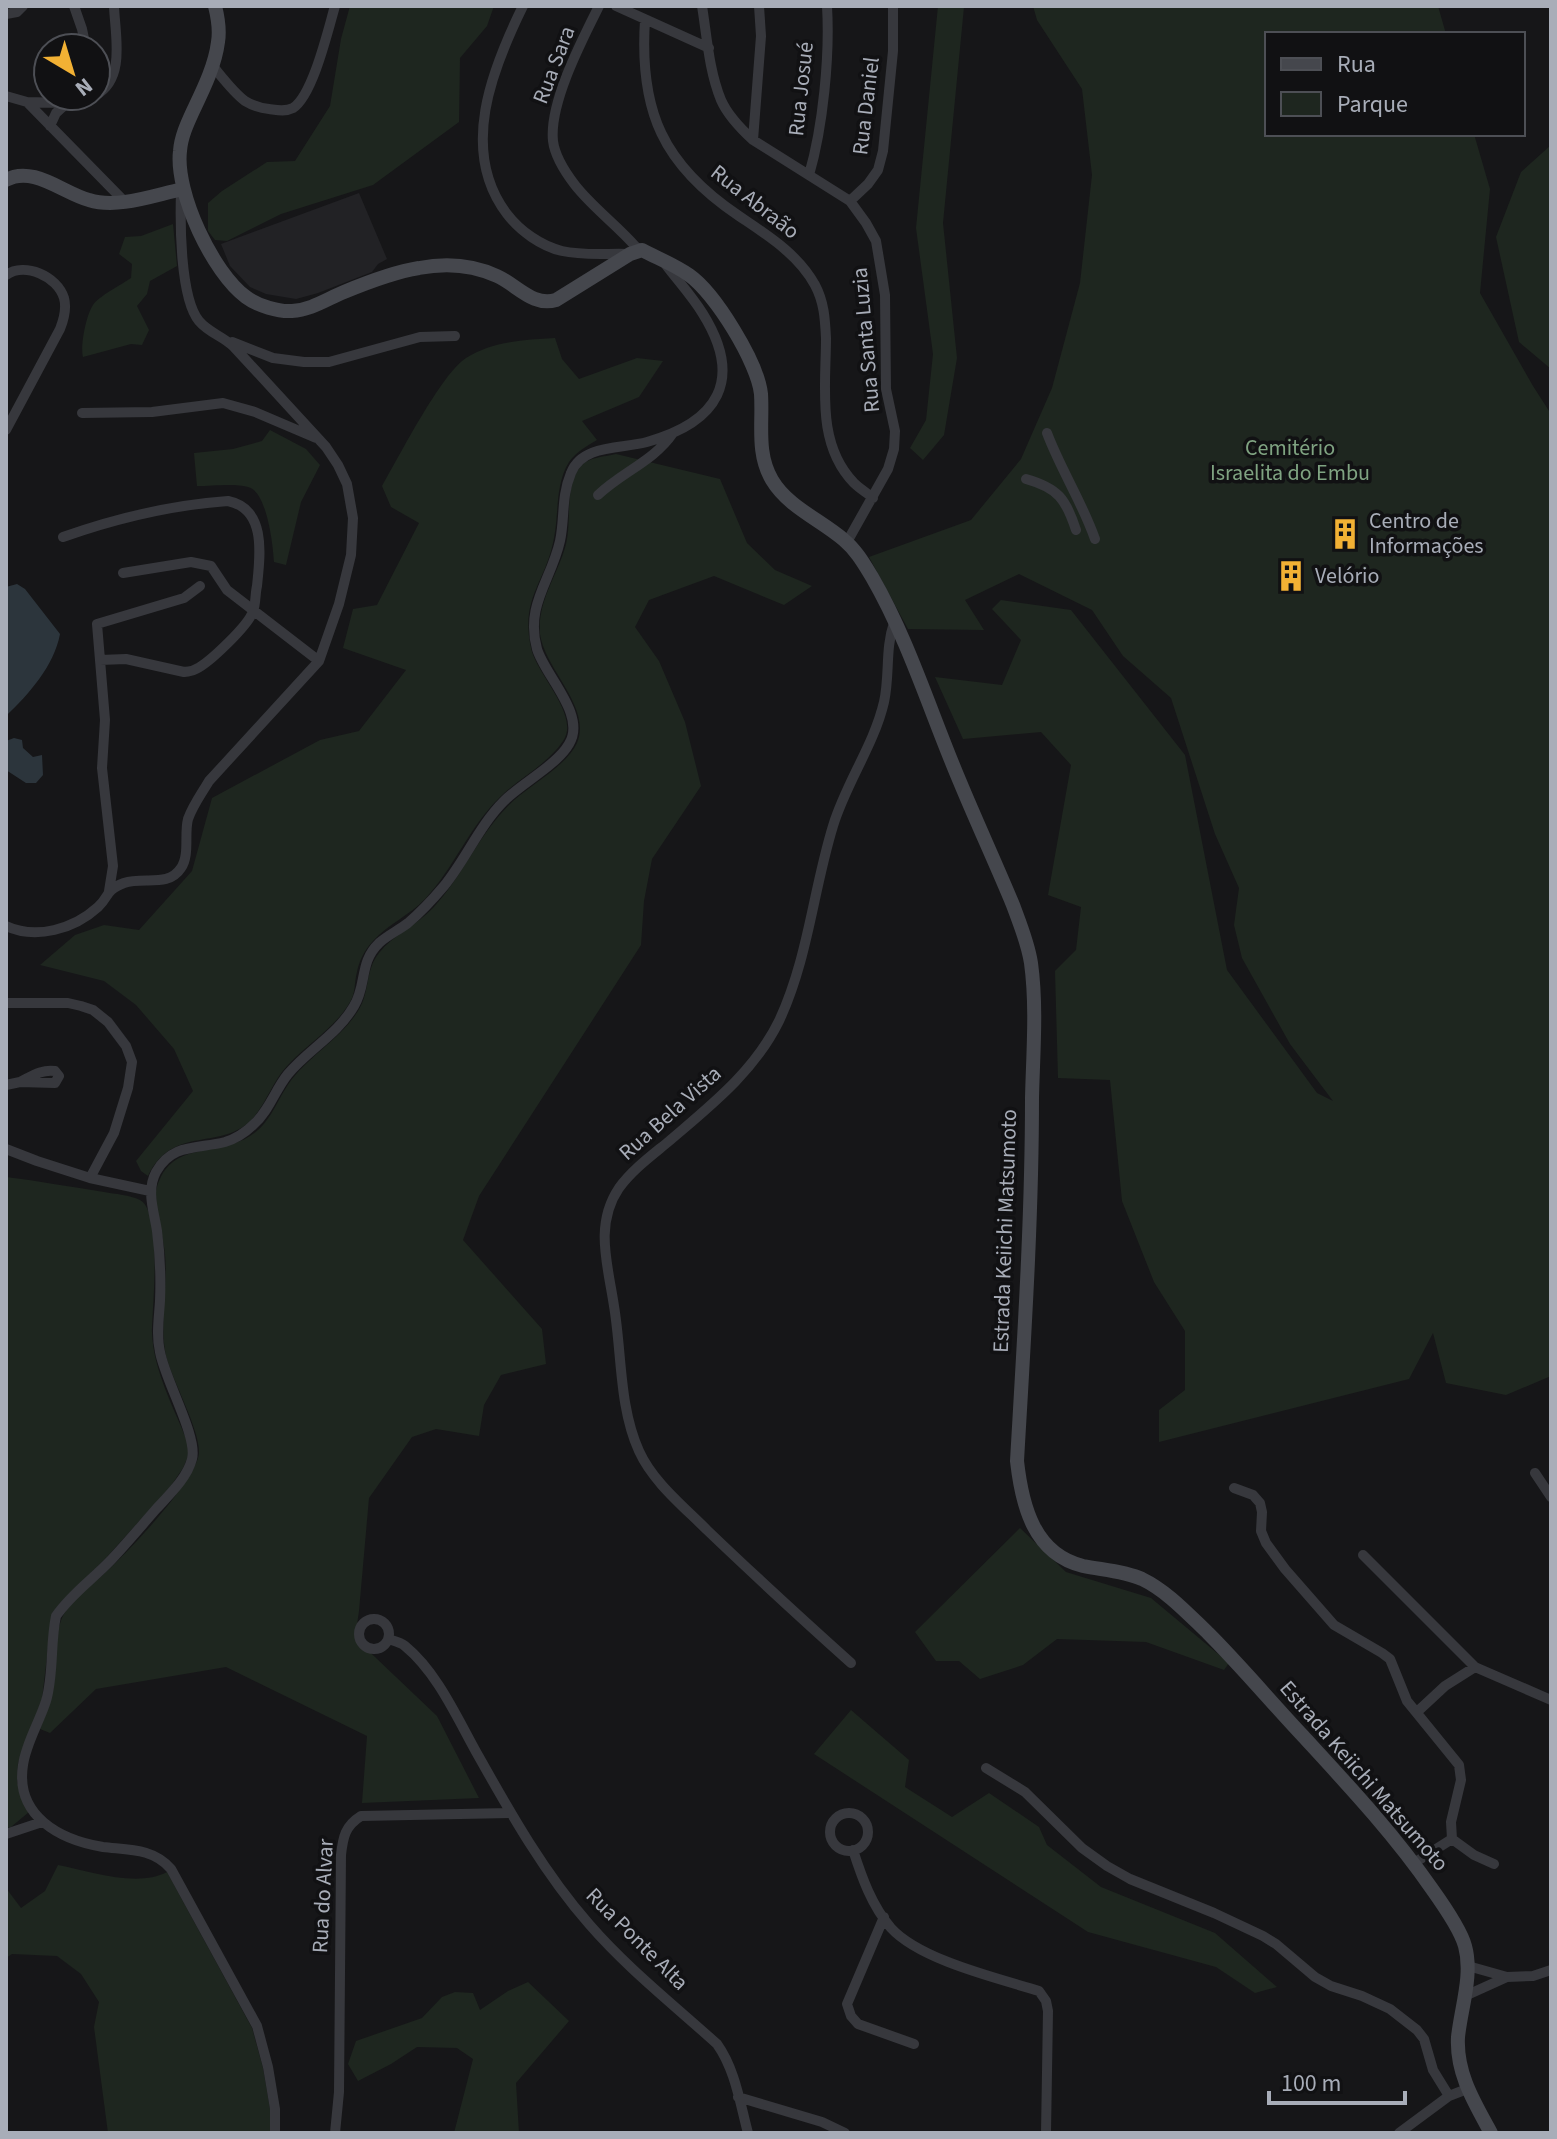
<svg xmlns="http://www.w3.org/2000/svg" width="1557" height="2139" viewBox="0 0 1557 2139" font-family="'Source Sans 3',sans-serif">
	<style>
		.built { fill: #222225 }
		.green { fill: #1e261f }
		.water { fill: #2c353c }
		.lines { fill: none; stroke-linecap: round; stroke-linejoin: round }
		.minor { stroke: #37383d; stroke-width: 10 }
		.secondary { stroke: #45474d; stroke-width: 14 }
		.labels { text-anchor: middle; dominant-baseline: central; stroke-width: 7; stroke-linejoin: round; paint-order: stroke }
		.street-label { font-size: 22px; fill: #a8adb8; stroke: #111113 }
		.park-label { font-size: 22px; fill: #7fa381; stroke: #111113 }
		.poi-label { font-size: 22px; fill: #a8adb8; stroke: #111113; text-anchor: start }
	</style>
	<rect width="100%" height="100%" fill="#161618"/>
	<path class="built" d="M359,193L387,259L378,264L372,272L318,293L296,299L266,294L250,287L230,266L221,244Z"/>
	<path class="green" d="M350,6H494L487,26L460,58L459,122L373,185L281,214L227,241L215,240L208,231V203L222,191L267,162L295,161L330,106L341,39Z
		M938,6L964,7L943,223L957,358L944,435L923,460L910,448L926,420L933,354L916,228Z
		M1033,6H1438L1446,34H1267V134H1474L1490,189L1480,293L1533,386L1551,414V1376L1506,1395L1446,1383L1433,1333L1409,1379L1159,1442V1410L1185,1390V1331L1154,1282L1122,1201L1110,1080L1058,1078L1055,971L1076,950L1081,907L1048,895L1071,765L1041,732L963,739L935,677L1002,685L1021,640L992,609L1001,600L1071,610L1185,755L1227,970L1317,1093L1333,1101L1290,1044L1242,958L1234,925L1239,888L1215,834L1171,698L1123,656L1092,610L1019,574L965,600L984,630L908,629L869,557L971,520L1021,459L1052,388L1080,283L1092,175L1082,89L1037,20Z
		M1551,145V369L1519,342L1496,237L1521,172Z
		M173,224L177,266L150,281L147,294L137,306L149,330L142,345L131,344L83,357C80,347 86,315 93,305C99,296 121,285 131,278L132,264L119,254L125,237L141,236Z
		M555,338L562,359L579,379L637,358L663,361L639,397L582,421L597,440C587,446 576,452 569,462C555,485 559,513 554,538C546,583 520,597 531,648C536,674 581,716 563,741C547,765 519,778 500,797C469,827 454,868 425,899C410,915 388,924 373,941C365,949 359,961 357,972C354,983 356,992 350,1002C335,1028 307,1044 287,1066C273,1081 267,1101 254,1117C223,1153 173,1123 148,1176L141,1171L136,1161L193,1091L174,1049L136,1005L104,981L40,965L75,935L104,925L139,930L192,871L212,798L320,740L359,731L406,670L343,648L353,609L377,605L419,523L391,507L382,486C399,457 441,374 466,358C493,341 524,340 555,338Z
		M270,430L306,449L320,465L301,502L286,565L274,562C273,545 267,491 248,487C235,483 212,486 197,486L194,453L233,449L262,441Z
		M616,454L720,479L747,543L775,570L812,586L784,605L714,576L649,600L635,627L659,661L685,722L701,786L652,859L644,901L641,945L479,1196L463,1240L542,1329L546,1364L501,1375L484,1405L479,1436L436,1429L412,1437L369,1498L359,1611L355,1638L437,1716L479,1798L362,1803L367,1736L226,1667L96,1689L50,1733L40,1729C46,1714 52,1700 54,1684C57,1664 54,1631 64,1614C74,1597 94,1584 108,1570C130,1550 197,1479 199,1453C200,1430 173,1382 166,1356C159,1323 168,1288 165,1254C163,1235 155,1210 156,1191C157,1185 161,1175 165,1170C186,1141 234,1158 263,1125C275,1111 281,1093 292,1079C312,1054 341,1038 358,1011C370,993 365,970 379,953C393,935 417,925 433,908C462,877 478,836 508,806C526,787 566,767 577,743C592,707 545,670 540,634C537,601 558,575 566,544C572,520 564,489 580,467C588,457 604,457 616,454Z
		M6,1177C39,1181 71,1187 104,1192C115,1194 130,1195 140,1200C163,1212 152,1308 152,1332C153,1370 174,1408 188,1443L189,1454L183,1468L170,1487L105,1559L60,1603L52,1614L42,1699L18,1763L17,1782L29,1812L11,1827L6,1828Z
		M1020,1528L1066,1572L1151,1598L1229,1663L1224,1670L1146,1642L1057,1639L1023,1665L980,1679L959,1661H936L915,1632Z
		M851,1710L909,1760L905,1787L952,1817L989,1793L1039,1827L1047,1845L1101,1887L1215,1933L1277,1987L1255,1993L1216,1967L1088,1932L814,1754Z
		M58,1865C90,1871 137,1888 167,1872L252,2028L263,2068L270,2109V2133H108L94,2027L99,2002L81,1974L57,1956L12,1954L6,1958V1888L21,1908L45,1891Z
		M528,1982L569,2021L516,2083L519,2133H454L473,2059L457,2048L417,2047L391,2064L358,2081L348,2064L356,2041L422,2018L442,1997L455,1992L473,1993L480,2010L508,1991Z"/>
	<path class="water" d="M17,584L25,589L60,634C54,666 29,694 6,716V587Z
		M14,738L22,740L23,748L33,757L42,755L43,775L36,783H26L6,770V741Z"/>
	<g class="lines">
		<path class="minor" d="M74,6L82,29L86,48
			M523,6C492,69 459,151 507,214C520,231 541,246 562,251C584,256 608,253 630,254
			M599,6C582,40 549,103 553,141C555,157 565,172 575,185C593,208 617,225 636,247L642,250
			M616,6L709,48
			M702,6C707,37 709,71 721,100C728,116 741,129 753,140L850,201L866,223L876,241L885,295L886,389L895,431L894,449L888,469L847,542
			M6,14L17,12L23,6
			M645,20C639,111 663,165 739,216C767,235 798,254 815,285C824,302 825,318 826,338C826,386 816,444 854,483C859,488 867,493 873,498
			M212,65C222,77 233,92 245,101C253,106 260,108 269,109C277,110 285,112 293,108C313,95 328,30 335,6
			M96,95C126,78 115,35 114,6
			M6,96L27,102L124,201
			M27,102L67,103L94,96
			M50,126L56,113L67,103
			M753,140L761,36L759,6
			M809,175C823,127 830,56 827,6
			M850,201L868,184L878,170L883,151L893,51V6
			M6,275C25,262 57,276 64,298C67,309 64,319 60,329L6,430
			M232,342L273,358L304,362H329L420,337L455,336
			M82,413L152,412L223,403L255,412L316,438
			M1047,433C1061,470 1082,502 1095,539
			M1026,479C1058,488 1066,499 1076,530
			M598,495C622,472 654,461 673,433
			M63,537C117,518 171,505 228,501C267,509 260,556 257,586C255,594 256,604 253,611C249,625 209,663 196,669C191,672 190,671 184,672L126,659L100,660
			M123,573L191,562L211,566L227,590L319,661
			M109,891L113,866L102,768L105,720L97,624L184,598L200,586
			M6,926C36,940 74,929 98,907C110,896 104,891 124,883C144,876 168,888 181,868C190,855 184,834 188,819C193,805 202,793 209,781L319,661L339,604L351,555L353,518L347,484L338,465L326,447L234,347C223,336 209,333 199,321C180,298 180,222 181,191
			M6,1003H68L81,1006L93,1010L108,1022L126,1046L132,1062L128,1088L114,1133L90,1178L37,1161L6,1149
			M6,1085L20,1082L55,1083L59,1076L55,1071C42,1069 32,1076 20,1082
			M90,1178L150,1191
			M1535,1473L1551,1497
			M1234,1488L1253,1495L1260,1503L1262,1512L1261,1531L1266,1543L1285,1569L1334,1625L1382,1653L1390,1659L1407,1701L1459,1765L1461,1780L1451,1822L1452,1839L1474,1855L1494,1864
			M1363,1555L1475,1667L1551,1700
			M359 1634a15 15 0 1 1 30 0a15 15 0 1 1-30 0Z
			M388,1639C394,1641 400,1642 405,1646C438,1673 458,1720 479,1757C511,1814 545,1874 589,1924C627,1968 674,2005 717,2044C735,2069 740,2103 748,2133
			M851,1663C802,1619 754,1575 707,1530C683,1506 653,1482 639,1451C619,1407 622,1354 614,1306C608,1265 594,1225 619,1188C632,1170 651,1156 668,1142C710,1106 754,1072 779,1021C808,959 813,891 833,826C846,783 874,745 884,702C890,675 885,649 894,623
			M1417,1712L1445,1686L1475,1667
			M986,1768L1025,1792L1082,1848L1107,1866L1130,1879L1214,1913L1263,1936L1276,1944L1315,1977L1331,1986L1362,1996L1390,2009L1417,2030L1424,2039L1433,2070L1449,2096
			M830 1832a19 19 0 1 1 38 0a19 19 0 1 1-38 0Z
			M6,1834L42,1822
			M853,1850C862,1878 872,1906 891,1928C920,1960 997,1978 1039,1991L1046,2001L1048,2011L1046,2133
			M1414,1863L1452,1839
			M884,1917L847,2004L851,2016L858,2024L914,2044
			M1507,1977L1533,1976L1551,1970
			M1465,1996L1507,1977L1468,1966
			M738,2097L822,2122L845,2133
			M275,2133V2109L268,2067L257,2026L171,1869C153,1848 128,1850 103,1847C60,1840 15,1816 23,1765C26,1743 39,1723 46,1701C54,1674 50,1644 56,1616C71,1594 93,1579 111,1560C127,1543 142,1525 157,1508C170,1494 187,1478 192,1459C198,1437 165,1380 160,1352C156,1335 159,1318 160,1301C161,1277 160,1254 157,1231C154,1211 146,1191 156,1172C172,1143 198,1149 225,1142C235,1139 246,1132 254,1124C269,1111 275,1090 288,1074C308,1050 338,1034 354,1006C367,985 359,962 379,943C388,935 399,930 408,923C421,912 433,899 444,886C466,859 479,826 504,801C522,783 557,765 569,744C587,715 545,676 537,649C525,605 551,581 560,541C565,518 561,497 571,473C582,444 622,449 647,442C718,422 744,380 703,314C692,296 678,281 666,265
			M335,2133L339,2092L341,1855C343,1837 345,1826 361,1816L510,1813
			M1399,2133L1449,2096L1467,2089"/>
		<path class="secondary" d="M215,6C218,18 220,30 218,42C215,66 203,90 193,111C187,124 181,137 180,151C175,193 213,273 246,297C258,306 279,312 292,311C311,310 327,299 344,292C368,282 394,272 419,268C445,263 473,265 497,276C517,285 533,307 556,300L630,254L642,250C657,258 675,265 689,275C715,293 758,363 761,394C763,423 756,453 772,480C788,507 821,520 844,540C856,550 864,564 872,577C909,641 931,714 960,782C977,823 996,864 1013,905C1020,924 1028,943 1031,963C1037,1007 1033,1054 1032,1098C1032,1219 1024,1340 1017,1461C1022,1506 1034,1554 1083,1566C1103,1570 1124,1571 1142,1579C1167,1591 1188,1614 1208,1633C1241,1666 1271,1702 1303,1736C1348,1785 1394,1834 1432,1889C1442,1903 1461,1931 1465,1946C1473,1975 1461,2008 1458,2037C1456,2073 1474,2102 1491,2133
			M6,180C33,165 63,193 89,200C118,209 154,195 183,189"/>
	</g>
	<defs>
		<symbol id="building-bare" viewBox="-9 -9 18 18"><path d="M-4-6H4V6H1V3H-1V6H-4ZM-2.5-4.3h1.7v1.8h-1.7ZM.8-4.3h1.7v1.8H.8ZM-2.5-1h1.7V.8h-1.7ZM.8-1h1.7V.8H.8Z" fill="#f2b134" stroke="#111113" stroke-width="2.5" paint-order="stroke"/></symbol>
	</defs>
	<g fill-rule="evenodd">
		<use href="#building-bare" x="1323" y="512" width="44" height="44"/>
		<use href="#building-bare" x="1269" y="554" width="44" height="44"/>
	</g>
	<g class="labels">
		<g class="street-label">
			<text transform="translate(554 65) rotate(-69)">Rua Sara</text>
			<text transform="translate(801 89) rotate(-84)">Rua Josué</text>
			<text transform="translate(866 106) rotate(-83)">Rua Daniel</text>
			<text transform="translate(755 202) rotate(38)">Rua Abraão</text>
			<text transform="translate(866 340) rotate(-95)">Rua Santa Luzia</text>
			<text transform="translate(670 1113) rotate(-42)">Rua Bela Vista</text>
			<text transform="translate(1005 1231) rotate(-88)">Estrada Keiichi Matsumoto</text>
			<text transform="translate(1364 1776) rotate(49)">Estrada Keiichi Matsumoto</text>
			<text transform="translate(323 1896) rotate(-87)">Rua do Alvar</text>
			<text transform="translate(637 1939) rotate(45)">Rua Ponte Alta</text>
		</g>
		<g class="park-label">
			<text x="1290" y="448">Cemitério<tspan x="1290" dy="25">Israelita do Embu</tspan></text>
		</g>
		<g class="poi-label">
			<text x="1369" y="521">Centro de<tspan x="1369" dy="25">Informações</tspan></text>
			<text x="1315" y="576">Velório</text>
		</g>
	</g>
	<rect width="1557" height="2139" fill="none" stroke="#a8adb8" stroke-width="16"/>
	<rect x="1265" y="32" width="260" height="104" fill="#111113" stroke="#4d4f55" stroke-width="2"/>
	<rect x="1281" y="58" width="40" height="12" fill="#45474d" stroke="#4d4f55" stroke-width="2"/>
	<text x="1337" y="72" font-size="24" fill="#a8adb8">Rua</text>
	<rect x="1281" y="92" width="40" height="24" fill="#1e261f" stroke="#4d4f55" stroke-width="2"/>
	<text x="1337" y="112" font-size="24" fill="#a8adb8">Parque</text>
	<g transform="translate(72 72) rotate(142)"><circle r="38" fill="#111113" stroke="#4d4f55" stroke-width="2"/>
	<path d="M0-6L14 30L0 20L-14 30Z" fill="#f2b134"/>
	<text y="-12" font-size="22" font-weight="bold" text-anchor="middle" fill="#a8adb8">N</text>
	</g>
	<path d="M1269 2091v12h136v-12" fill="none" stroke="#a8adb8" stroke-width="4"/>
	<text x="1281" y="2091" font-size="24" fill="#a8adb8" stroke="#111113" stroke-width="6" paint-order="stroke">100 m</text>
</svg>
